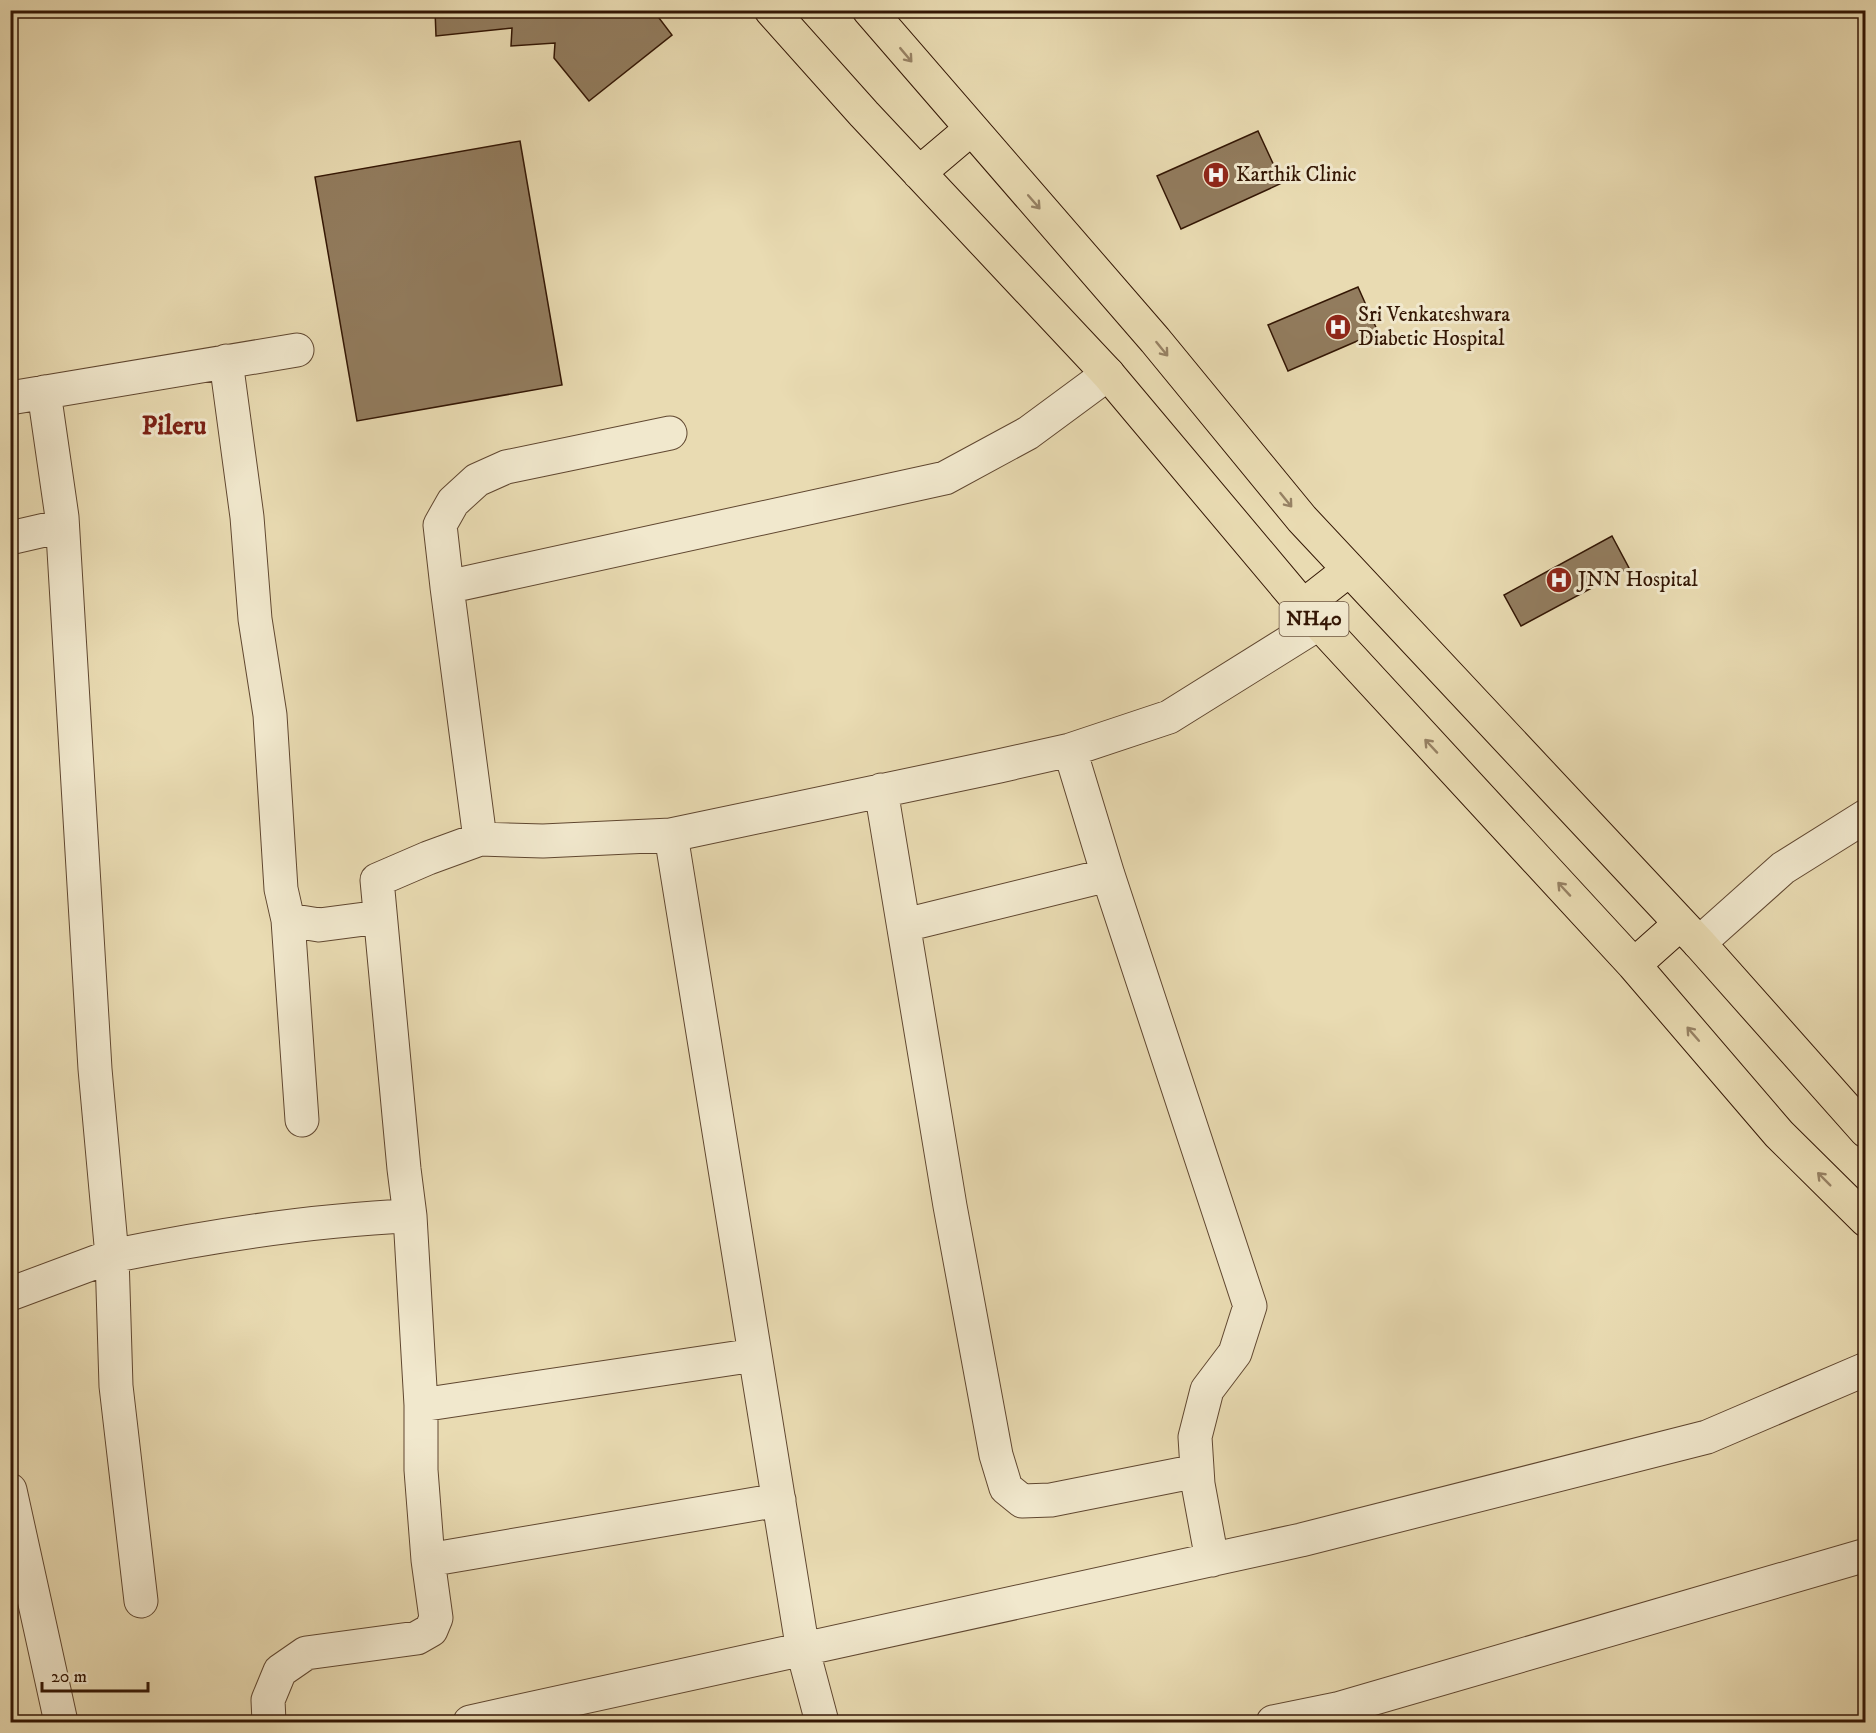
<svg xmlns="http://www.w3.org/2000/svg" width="1876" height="1733" viewBox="0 0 1876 1733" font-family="'IM FELL DW Pica',serif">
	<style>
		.building { fill: #927c5e; stroke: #331604; stroke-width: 1.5 }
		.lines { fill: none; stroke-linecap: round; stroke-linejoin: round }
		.minor-casing { stroke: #604730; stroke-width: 35 }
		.highway-casing { stroke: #331604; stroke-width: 35 }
		.minor { stroke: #f1e8cd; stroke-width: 33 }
		.highway { stroke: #e9dbb2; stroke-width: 33 }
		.oneway { stroke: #978264 }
		.labels { text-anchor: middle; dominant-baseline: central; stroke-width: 6; stroke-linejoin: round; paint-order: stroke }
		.shield { fill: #f1e8cd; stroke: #6c5540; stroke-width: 1.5 }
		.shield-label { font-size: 20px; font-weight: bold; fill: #331604 }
		.poi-label { font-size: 21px; fill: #331604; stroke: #f1e8cd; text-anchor: start }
		.district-label { font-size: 27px; font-weight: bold; fill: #7a1f14; stroke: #f1e8cd }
	</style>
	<rect width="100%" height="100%" fill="#e9dbb2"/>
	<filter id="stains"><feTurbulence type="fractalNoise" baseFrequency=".00333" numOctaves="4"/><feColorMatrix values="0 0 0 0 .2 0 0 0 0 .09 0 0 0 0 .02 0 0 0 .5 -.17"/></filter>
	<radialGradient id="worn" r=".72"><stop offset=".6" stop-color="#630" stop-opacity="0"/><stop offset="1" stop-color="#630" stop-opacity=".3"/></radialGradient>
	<path class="building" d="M435,10H653L672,35L589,101L554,58L555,43L511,46L512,28L436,36Z
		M1258,131L1282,183L1181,229L1157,176Z
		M520,141L562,385L357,421L315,177Z
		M1358,287L1378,332L1288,371L1268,325Z
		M1612,536L1629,568L1521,626L1504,595Z"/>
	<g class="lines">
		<defs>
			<path id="minor" d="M226,361L247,517L255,619L270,715L281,889L288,920L319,925L380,917
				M44,392L62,517L95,1069L112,1256C210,1236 310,1220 410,1216
				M10,398L297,350
				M10,538L62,526
				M447,587L440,525L453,502L477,480L506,467L670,433
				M1070,750L1108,875L1250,1306L1235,1353L1207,1390L1195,1437L1198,1484L1212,1560
				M881,790L950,1206L996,1455L1006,1488L1022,1501L1051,1500L1197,1471
				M671,835L803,1651L822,1722
				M480,839L447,587L945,478L1028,433L1108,374
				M288,920L302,1120
				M905,925L1108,875
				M1699,943L1783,868L1866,816
				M10,1294L112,1256L116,1386L141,1601
				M755,1355L421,1405L410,1216L404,1169L377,880L428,858L480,839L543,841L671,835L999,766L1070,750L1169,717L1318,624
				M10,1490L61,1722
				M428,1560L779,1500
				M269,1722L268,1700L280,1671L306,1653L417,1638L431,1630L436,1618L428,1560L421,1470V1405
				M470,1722L1301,1540L1707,1437L1866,1369
				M1273,1722L1337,1709L1866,1555"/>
			<path id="highway" d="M771,10L864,114L1108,374L1303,606L1634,965L1779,1134L1866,1220
				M869,10L1155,340L1302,519L1699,943L1866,1131
				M919,173L971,129
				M1303,606L1349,570
				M1634,965L1680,924"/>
		</defs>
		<use href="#minor" class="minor-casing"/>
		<use href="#highway" class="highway-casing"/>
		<use href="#minor" class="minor"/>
		<use href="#highway" class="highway"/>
	</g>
	<defs><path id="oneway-shaft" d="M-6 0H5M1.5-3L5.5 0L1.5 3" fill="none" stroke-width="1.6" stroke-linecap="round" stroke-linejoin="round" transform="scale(1.5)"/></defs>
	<g class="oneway">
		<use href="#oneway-shaft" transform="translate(906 55) rotate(50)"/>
		<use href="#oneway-shaft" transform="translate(1034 202) rotate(49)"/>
		<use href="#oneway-shaft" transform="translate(1162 349) rotate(51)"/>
		<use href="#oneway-shaft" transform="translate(1286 500) rotate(51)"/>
		<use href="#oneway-shaft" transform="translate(1431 746) rotate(-133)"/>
		<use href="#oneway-shaft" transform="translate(1564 889) rotate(-133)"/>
		<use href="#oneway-shaft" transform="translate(1693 1034) rotate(-131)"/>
		<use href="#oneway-shaft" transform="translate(1824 1179) rotate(-135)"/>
	</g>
	<defs>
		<symbol id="hospital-disc" viewBox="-11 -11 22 22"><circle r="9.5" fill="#8f2418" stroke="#f1e8cd"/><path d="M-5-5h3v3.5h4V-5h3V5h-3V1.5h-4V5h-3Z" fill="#fff"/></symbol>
	</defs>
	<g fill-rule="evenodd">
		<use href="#hospital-disc" x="1201" y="160" width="30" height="30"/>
		<use href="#hospital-disc" x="1323" y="312" width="30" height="30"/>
		<use href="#hospital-disc" x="1544" y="565" width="30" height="30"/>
	</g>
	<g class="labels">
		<rect class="shield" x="1279.5" y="602" width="69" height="34" rx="4.5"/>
		<g class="shield-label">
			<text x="1314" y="619">NH40</text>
		</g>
		<g class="poi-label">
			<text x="1236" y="175">Karthik Clinic</text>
			<text x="1358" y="315">Sri Venkateshwara<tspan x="1358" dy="24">Diabetic Hospital</tspan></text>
			<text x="1578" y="580">JNN Hospital</text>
		</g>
		<g class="district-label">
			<text x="174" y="426">Pileru</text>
		</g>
	</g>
	<rect width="1876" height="1733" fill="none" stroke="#e9dbb2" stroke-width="36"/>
	<rect x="12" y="12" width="1852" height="1709" fill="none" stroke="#331604" stroke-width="3"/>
	<rect x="18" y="18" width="1840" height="1697" fill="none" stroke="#331604" stroke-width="1.5"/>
	<path d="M42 1682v9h106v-9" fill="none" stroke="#331604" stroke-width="3"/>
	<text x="51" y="1682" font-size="18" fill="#331604" stroke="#f1e8cd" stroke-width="4.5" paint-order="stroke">20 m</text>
	<rect width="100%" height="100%" filter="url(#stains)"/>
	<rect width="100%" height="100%" fill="url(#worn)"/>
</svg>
